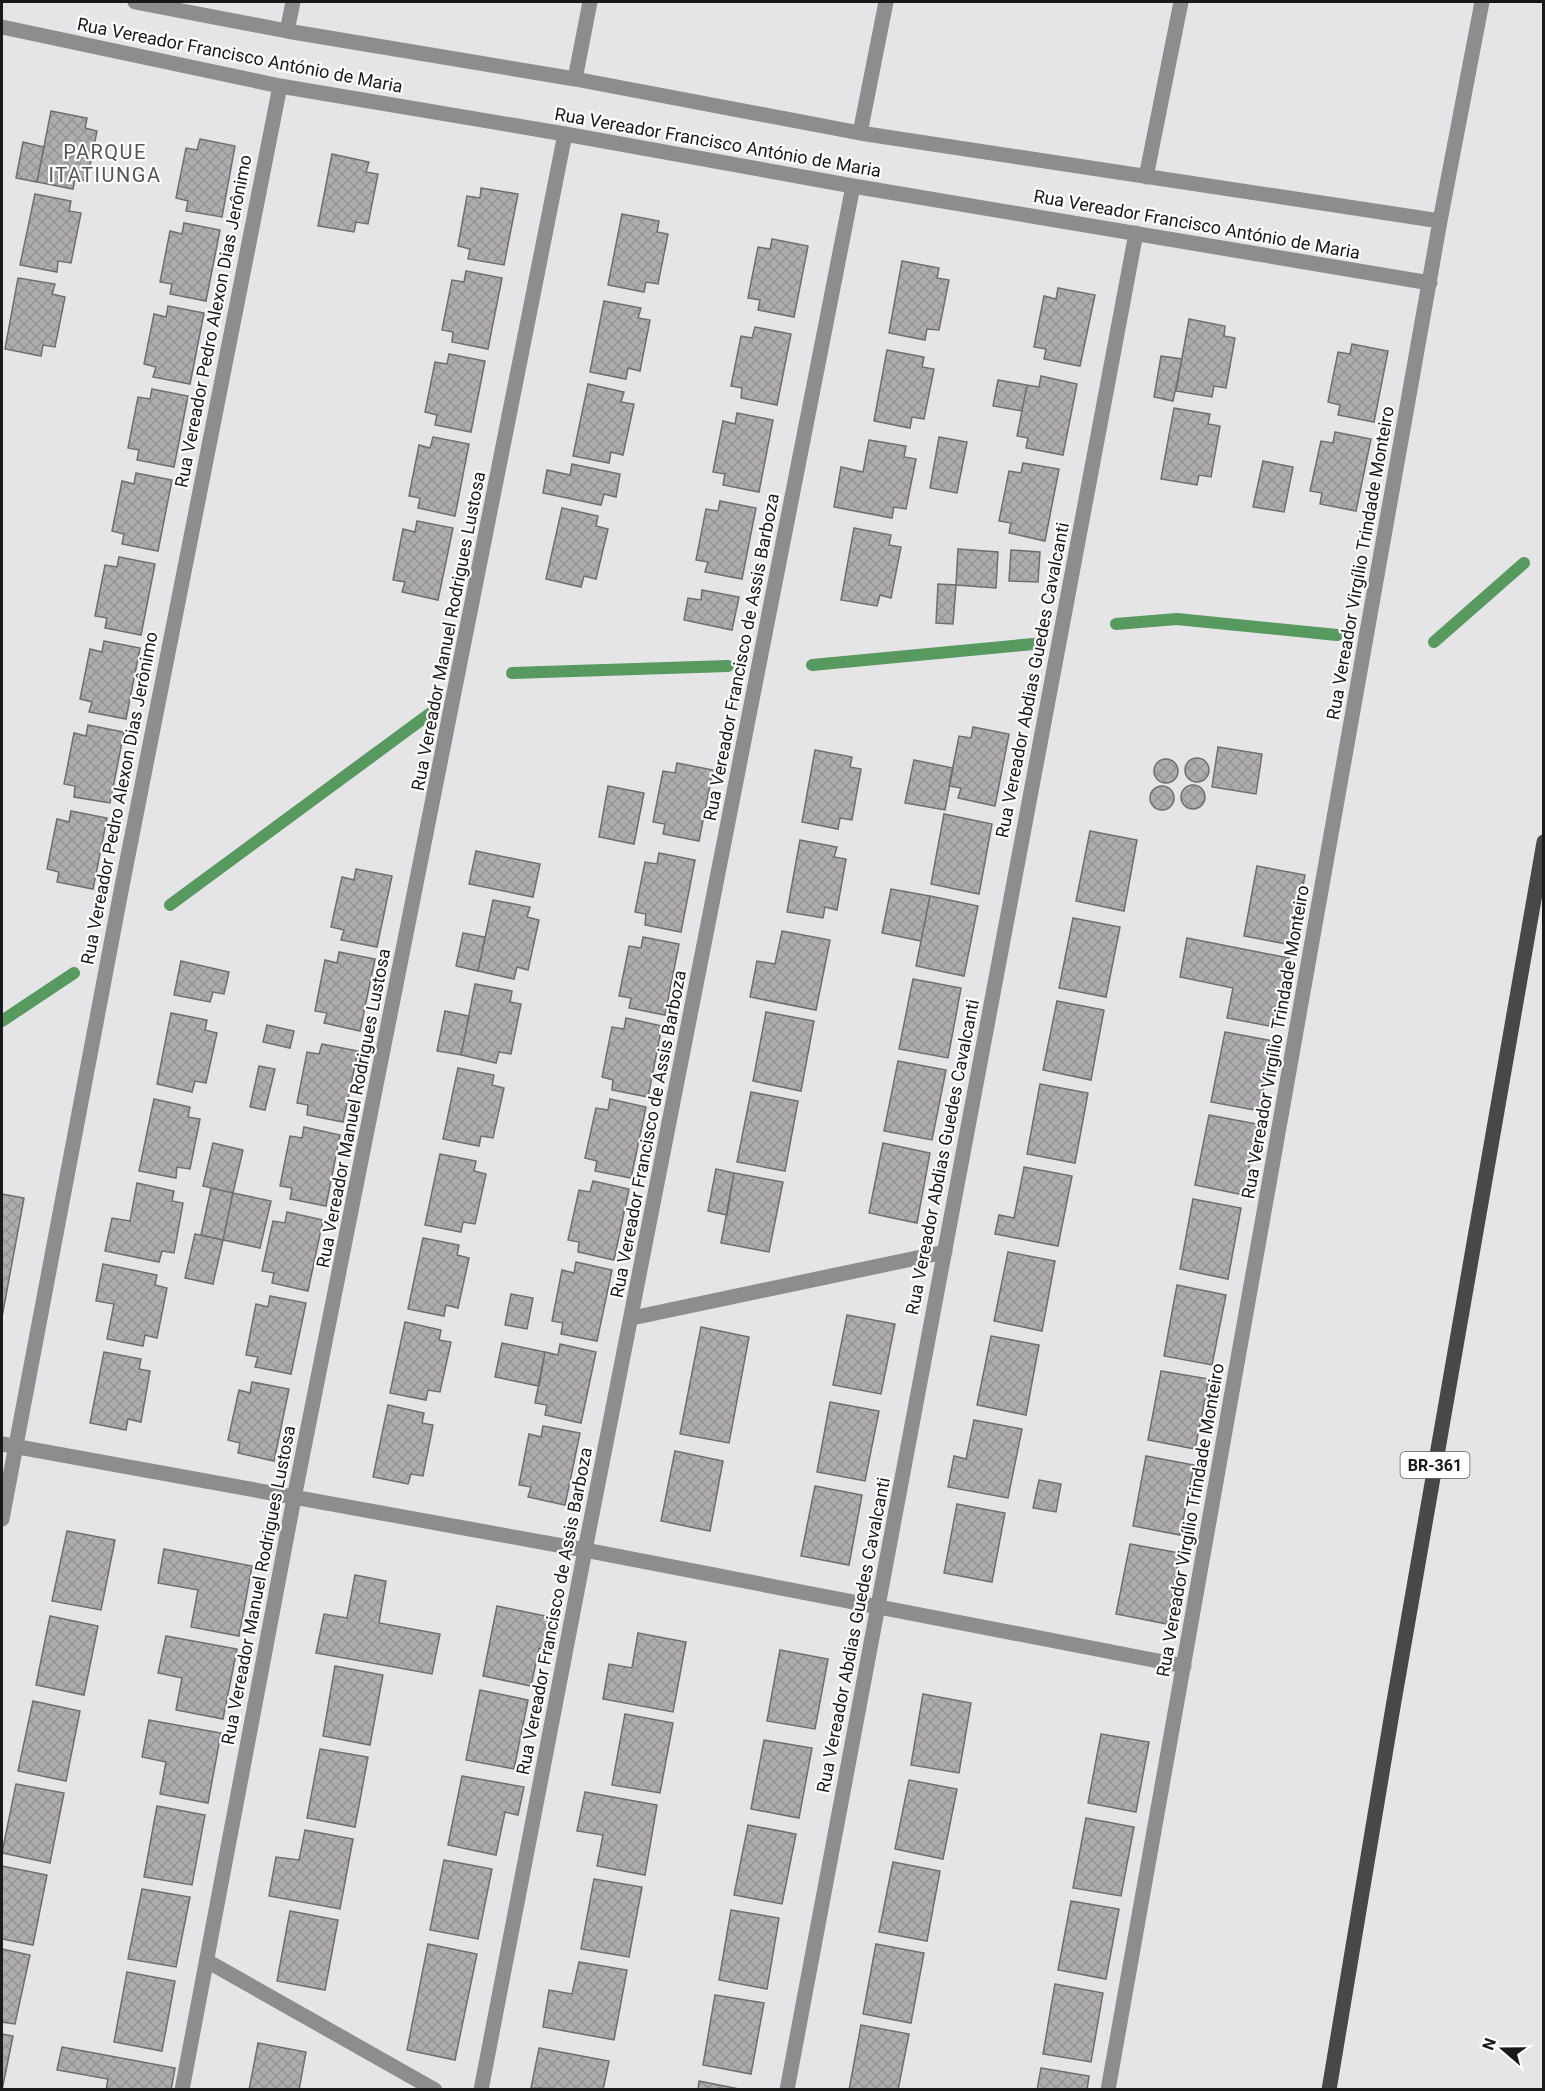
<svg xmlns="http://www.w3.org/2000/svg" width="1545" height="2091" viewBox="0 0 1545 2091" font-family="Roboto,sans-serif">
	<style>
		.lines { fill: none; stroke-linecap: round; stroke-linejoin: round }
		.stream { stroke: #57995e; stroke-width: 12 }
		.building { fill: url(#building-cross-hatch); stroke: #6e6d6f; stroke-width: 1.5 }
		.minor { stroke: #8e8d8e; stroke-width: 15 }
		.major { stroke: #484749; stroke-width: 15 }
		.labels { text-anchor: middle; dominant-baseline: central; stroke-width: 4.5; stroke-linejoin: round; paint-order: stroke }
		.shield { fill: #fff; stroke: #5e5e5f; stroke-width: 1.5 }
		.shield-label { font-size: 16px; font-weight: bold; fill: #19191a }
		.street-label { font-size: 18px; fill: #19191a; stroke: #fff }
		.neighbourhood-label { font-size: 20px; letter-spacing: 1.5px; fill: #545355; stroke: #fff }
	</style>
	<defs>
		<pattern id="building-cross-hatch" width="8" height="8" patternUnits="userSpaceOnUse" patternTransform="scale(1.5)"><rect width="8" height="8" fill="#aeacaf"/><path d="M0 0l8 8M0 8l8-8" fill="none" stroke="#959396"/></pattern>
	</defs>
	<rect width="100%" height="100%" fill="#e5e4e7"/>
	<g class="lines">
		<path class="stream" d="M1116,624L1177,619L1337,635
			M1434,642L1524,563
			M812,665L1033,644
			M512,673L728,666
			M170,905L432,712
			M2,1021L74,973"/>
	</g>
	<path class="building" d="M51,111L87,118L85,128L97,131L87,181L75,179L73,189L37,182Z
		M200,139L235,146L222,217L186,211L188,201L176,198L186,148L197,150Z
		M23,142L44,147L37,182L16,178Z
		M332,154L369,162L366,172L378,174L368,224L356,222L354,232L318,226Z
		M481,188L518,194L504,265L468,259L470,249L458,246L467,196L480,198Z
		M35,194L71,201L69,211L81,213L71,263L58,261L57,272L20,265Z
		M622,214L659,221L657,232L668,234L658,284L646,282L644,292L608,285Z
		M184,223L220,230L206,301L170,294L172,284L160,282L170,231L182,234Z
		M772,239L808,246L794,317L758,310L760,300L748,298L758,247L770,249Z
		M902,261L939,268L937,278L949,280L939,330L927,329L925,340L889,333Z
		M466,271L502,278L488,349L452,342L453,332L442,330L452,280L464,282Z
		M18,278L55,284L52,294L65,297L55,347L43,345L41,356L5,349Z
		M1058,288L1095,295L1080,366L1044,359L1046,349L1034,347L1044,296L1056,299Z
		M604,301L641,308L638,318L650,320L640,371L628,368L626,379L590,372Z
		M168,306L204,313L190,384L153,377L156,367L144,364L154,314L166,317Z
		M1189,319L1225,326L1224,336L1235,338L1226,388L1214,386L1212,397L1176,391Z
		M755,327L791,334L777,405L741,398L742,388L731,386L741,336L752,338Z
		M1352,344L1388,351L1374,422L1338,415L1340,405L1328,402L1338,352L1350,354Z
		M887,350L924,357L922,367L934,369L924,419L912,417L910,428L874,421Z
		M449,354L485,361L471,432L435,425L437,415L425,412L435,362L447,364Z
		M1161,356L1182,359L1173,401L1154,397Z
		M1041,376L1077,384L1063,455L1026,448L1028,438L1017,436L1027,385L1039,387Z
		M998,380L1027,385L1022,411L993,406Z
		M588,384L624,392L621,402L634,404L623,455L611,452L609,463L573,456Z
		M152,389L188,396L174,467L137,460L139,450L128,448L138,397L150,399Z
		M1174,408L1210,414L1208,424L1220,426L1211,477L1199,475L1197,485L1161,479Z
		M737,413L773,420L759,492L723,485L725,474L713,472L723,421L735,424Z
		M1335,432L1371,439L1356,511L1320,504L1322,493L1310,491L1321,441L1333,443Z
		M433,437L469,444L455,516L418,508L420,498L409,496L419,445L430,448Z
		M939,437L967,442L957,493L930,488Z
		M869,440L906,446L904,457L916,459L906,509L894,507L892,518L834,507L841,467L863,472Z
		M1263,461L1293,467L1284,512L1253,507Z
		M1023,463L1059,469L1045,541L1009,533L1011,523L999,521L1009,471L1021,473Z
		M572,464L620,474L616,497L604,494L601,505L543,493L547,470L570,475Z
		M136,473L172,480L158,551L122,544L124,534L112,531L122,481L134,484Z
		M720,501L756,508L742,579L705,572L708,562L696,560L706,509L718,511Z
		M562,508L598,516L596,526L608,529L596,579L584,576L581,587L546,579Z
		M417,521L453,528L438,600L402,592L405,582L393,580L403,529L415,532Z
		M854,528L891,535L889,545L901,547L891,598L880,595L877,606L841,600Z
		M958,549L998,552L996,588L956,585Z
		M1011,550L1040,552L1038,582L1009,581Z
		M119,557L155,564L141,635L105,628L107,618L95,616L105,565L117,567Z
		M938,584L956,585L953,624L936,623Z
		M702,590L739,597L732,630L684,620L688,598L701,600Z
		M104,641L140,648L126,719L89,712L92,702L80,699L90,649L102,652Z
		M88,725L124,732L110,803L74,797L75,786L64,784L74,733L86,736Z
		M973,727L1009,734L995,806L958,798L961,788L949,786L959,736L971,738Z
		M1218,747L1262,754L1256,794L1212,787Z
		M815,750L852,757L850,767L861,769L852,820L840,818L838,829L802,822Z
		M1185 770a12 12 0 1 1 24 0a12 12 0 1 1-24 0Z
		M1154 771a12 12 0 1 1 24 0a12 12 0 1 1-24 0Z
		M914,760L953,768L945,810L905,803Z
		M677,763L713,770L699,841L663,834L665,824L653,822L663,771L675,773Z
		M1181 797a12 12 0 1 1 24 0a12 12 0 1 1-24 0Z
		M608,786L644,793L634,844L599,837Z
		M1150 798a12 12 0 1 1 24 0a12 12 0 1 1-24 0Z
		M71,811L107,818L93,889L57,882L59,872L47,869L57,819L69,822Z
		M944,814L992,824L979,894L931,884Z
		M1090,831L1137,840L1124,911L1076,901Z
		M800,840L837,847L834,857L846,859L837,910L825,907L823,918L787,912Z
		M476,851L540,864L533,897L469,884Z
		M659,853L695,860L681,932L645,925L646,914L635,912L645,862L657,864Z
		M1257,866L1305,875L1292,945L1244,936Z
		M356,869L392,876L377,947L341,940L344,930L331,927L342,877L354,880Z
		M891,889L930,896L921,941L882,933Z
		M930,896L978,906L964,976L916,966Z
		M493,900L530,907L527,917L539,920L528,970L517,967L514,979L478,971Z
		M1073,918L1120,927L1106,997L1059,988Z
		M782,931L830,940L816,1010L750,997L757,961L775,964Z
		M463,933L485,937L478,971L456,966Z
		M643,937L679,944L665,1015L629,1008L631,998L619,996L629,946L641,948Z
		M1187,938L1289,958L1275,1027L1227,1018L1233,988L1180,977Z
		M339,952L375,959L360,1031L324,1023L327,1013L315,1011L325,960L337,963Z
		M181,961L229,972L224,994L213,992L210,1002L174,995Z
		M913,979L961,988L948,1058L899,1049Z
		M475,984L512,991L510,1002L521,1004L511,1054L499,1052L496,1063L461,1055Z
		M1057,1001L1104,1010L1091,1080L1043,1070Z
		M445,1011L469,1016L461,1055L437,1051Z
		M766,1012L814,1021L801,1091L753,1081Z
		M171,1013L207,1020L205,1030L217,1033L206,1083L195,1081L192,1092L157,1084Z
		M626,1018L662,1026L648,1097L612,1090L613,1080L602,1077L612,1027L624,1029Z
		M267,1025L294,1031L290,1048L263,1042Z
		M1225,1032L1273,1041L1259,1111L1211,1102Z
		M322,1044L358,1051L343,1122L307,1115L308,1105L297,1103L307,1052L319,1054Z
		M898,1061L946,1070L932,1140L884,1131Z
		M259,1066L275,1069L265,1110L250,1107Z
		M458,1068L494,1075L492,1085L504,1088L493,1138L481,1136L479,1146L443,1139Z
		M1040,1084L1088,1093L1075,1163L1027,1154Z
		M751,1092L798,1101L785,1171L737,1162Z
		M154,1099L190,1107L188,1117L200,1119L190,1169L177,1167L176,1178L139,1171Z
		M610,1099L646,1107L631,1178L595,1171L597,1161L585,1158L596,1108L608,1110Z
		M1209,1115L1257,1124L1244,1195L1195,1185Z
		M304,1127L340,1135L326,1206L290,1199L292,1188L280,1186L290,1136L302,1138Z
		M213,1143L243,1150L233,1193L203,1186Z
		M883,1143L930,1153L917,1223L869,1213Z
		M440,1154L476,1161L474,1171L486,1174L475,1224L463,1222L461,1232L425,1225Z
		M1024,1167L1072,1176L1058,1246L995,1234L999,1215L1014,1218Z
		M716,1169L734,1173L727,1215L708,1211Z
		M734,1173L783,1182L769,1252L721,1243Z
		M593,1181L629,1189L614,1260L578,1252L579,1242L568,1240L579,1190L590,1192Z
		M137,1183L174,1191L172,1201L183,1203L174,1253L162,1251L159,1262L105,1251L112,1218L130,1221Z
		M211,1188L233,1193L223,1240L201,1235Z
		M233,1193L271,1201L260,1248L223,1240Z
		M2,1194L24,1198L2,1317Z
		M1193,1199L1241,1208L1228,1279L1180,1269Z
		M287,1212L323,1220L308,1291L272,1283L274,1273L262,1271L273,1221L285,1223Z
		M195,1234L223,1240L213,1284L185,1278Z
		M423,1238L459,1245L457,1255L469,1258L458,1308L446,1305L444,1316L408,1309Z
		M1008,1252L1055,1261L1042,1331L994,1321Z
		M576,1262L612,1270L597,1341L561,1334L563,1323L552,1321L562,1270L574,1273Z
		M103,1264L157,1275L155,1285L167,1288L157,1338L145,1335L143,1346L107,1339L114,1304L96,1301Z
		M1177,1285L1226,1295L1212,1365L1164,1356Z
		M511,1294L533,1298L527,1329L505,1325Z
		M270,1296L306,1303L291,1374L255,1367L258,1357L246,1355L256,1304L268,1307Z
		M847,1315L895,1324L881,1394L833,1385Z
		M405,1322L441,1330L439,1340L451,1342L440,1392L428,1390L426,1400L390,1393Z
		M701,1327L749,1337L729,1443L680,1434Z
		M991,1336L1039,1345L1026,1415L977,1405Z
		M502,1343L545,1352L539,1386L495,1377Z
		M560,1344L596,1352L581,1423L545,1415L547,1405L535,1403L545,1352L558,1355Z
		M104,1352L141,1359L139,1369L150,1371L141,1422L128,1419L126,1430L90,1423Z
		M1161,1371L1209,1379L1195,1449L1148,1440Z
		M252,1382L289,1389L274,1461L238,1453L240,1443L228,1440L239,1390L250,1393Z
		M830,1402L879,1411L865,1481L817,1472Z
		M388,1405L424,1413L422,1423L433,1425L423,1476L411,1474L408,1484L373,1477Z
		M974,1420L1022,1429L1008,1498L948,1487L954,1456L966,1459Z
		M543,1426L580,1433L565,1505L528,1497L531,1487L519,1485L529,1434L541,1437Z
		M675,1451L723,1461L710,1531L661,1521Z
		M1146,1456L1194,1465L1180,1535L1133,1526Z
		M1039,1480L1061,1484L1056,1512L1033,1508Z
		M815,1486L862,1495L849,1565L801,1556Z
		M957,1504L1005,1513L992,1582L944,1573Z
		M67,1531L115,1540L101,1610L52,1601Z
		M1130,1544L1180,1553L1167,1624L1116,1614Z
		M164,1549L252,1566L239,1636L191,1627L198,1590L158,1583Z
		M355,1575L386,1581L379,1623L440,1634L432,1674L316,1653L324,1614L347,1618Z
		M497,1606L560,1619L553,1652L539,1648L531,1686L483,1676Z
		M50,1616L98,1626L84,1695L36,1685Z
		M638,1633L686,1642L673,1712L603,1699L609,1664L632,1668Z
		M166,1636L237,1649L223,1719L176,1710L182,1678L158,1673Z
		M780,1650L828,1659L815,1729L767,1721Z
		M335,1666L383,1675L370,1745L323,1736Z
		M480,1690L528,1700L514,1769L466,1760Z
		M923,1694L971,1703L959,1773L911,1765Z
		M33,1701L80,1711L66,1781L18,1771Z
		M625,1714L673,1723L660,1793L612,1785Z
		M149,1720L221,1733L208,1803L160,1794L166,1762L142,1757Z
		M1101,1734L1149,1742L1136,1812L1088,1803Z
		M764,1740L812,1748L799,1818L751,1809Z
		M320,1749L368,1757L355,1827L307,1818Z
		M462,1776L524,1787L518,1815L505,1812L496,1855L448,1845Z
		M909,1780L957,1789L943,1859L895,1849Z
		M16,1784L64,1793L50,1863L2,1853Z
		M585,1792L657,1805L645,1875L597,1866L603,1835L577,1831Z
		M157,1806L205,1815L192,1885L144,1877Z
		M1086,1818L1134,1827L1121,1896L1073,1888Z
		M748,1825L796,1834L782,1904L734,1895Z
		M305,1830L353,1839L340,1909L269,1896L276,1857L299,1860Z
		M444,1860L492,1869L478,1939L430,1930Z
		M893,1862L940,1871L927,1941L879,1932Z
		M2,1866L47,1875L33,1945L2,1939Z
		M594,1879L642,1887L629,1957L581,1949Z
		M142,1889L190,1897L176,1967L128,1959Z
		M1071,1901L1119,1909L1106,1979L1058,1970Z
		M731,1910L779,1918L767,1989L719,1980Z
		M290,1911L338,1920L325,1990L277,1981Z
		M428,1944L477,1954L455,2060L407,2050Z
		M876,1944L924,1953L911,2023L863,2014Z
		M2,1949L30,1955L15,2024L2,2022Z
		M579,1962L627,1970L614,2040L543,2027L549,1990L572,1994Z
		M127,1972L175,1981L162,2051L114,2042Z
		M1055,1984L1103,1993L1091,2062L1043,2054Z
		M715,1995L764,2003L751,2074L703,2065Z
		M861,2025L909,2034L898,2090H849Z
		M2,2034L13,2036L2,2090Z
		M258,2043L306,2052L299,2090H249Z
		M62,2047L175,2068L171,2090H106L108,2079L57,2070Z
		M539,2048L609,2061L603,2090L531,2088Z
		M1041,2068L1089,2076L1087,2090H1037Z
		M699,2081L744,2090H698Z"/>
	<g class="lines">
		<path class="minor" d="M135,2L287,31L575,79L860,133L1440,221
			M2,27L280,86L565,134L853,186L1430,283
			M287,31L293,2
			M575,79L590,2
			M860,133L886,2
			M1146,177L1181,2
			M632,1318L945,1252
			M2,1444L585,1550L1184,1666
			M2,1519L122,886L280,86
			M207,1961L435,2090
			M182,2090L294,1498L565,134
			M481,2090L585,1550L853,186
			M787,2090L1136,233
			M1108,2090L1440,221L1482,2"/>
		<path class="major" d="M1329,2090L1393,1707L1544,842"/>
	</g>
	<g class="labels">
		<rect class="shield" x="1400.5" y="1452" width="69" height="26" rx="4.5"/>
		<g class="shield-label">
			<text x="1435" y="1465">BR-361</text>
		</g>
		<g class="street-label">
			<text transform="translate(240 55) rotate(11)">Rua Vereador Francisco António de Maria</text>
			<text transform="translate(718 142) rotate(10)">Rua Vereador Francisco António de Maria</text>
			<text transform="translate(1197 224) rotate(10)">Rua Vereador Francisco António de Maria</text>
			<text transform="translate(213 321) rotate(-79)">Rua Vereador Pedro Alexon Dias Jerônimo</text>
			<text transform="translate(1360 563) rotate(-80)">Rua Vereador Virgílio Trindade Monteiro</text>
			<text transform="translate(448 631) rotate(-79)">Rua Vereador Manuel Rodrigues Lustosa</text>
			<text transform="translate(741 657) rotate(-79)">Rua Vereador Francisco de Assis Barboza</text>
			<text transform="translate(1032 680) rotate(-79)">Rua Vereador Abdias Guedes Cavalcanti</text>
			<text transform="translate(119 798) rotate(-79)">Rua Vereador Pedro Alexon Dias Jerônimo</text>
			<text transform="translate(1275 1042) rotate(-80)">Rua Vereador Virgílio Trindade Monteiro</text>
			<text transform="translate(353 1108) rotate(-79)">Rua Vereador Manuel Rodrigues Lustosa</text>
			<text transform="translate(648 1134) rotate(-79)">Rua Vereador Francisco de Assis Barboza</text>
			<text transform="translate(942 1157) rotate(-79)">Rua Vereador Abdias Guedes Cavalcanti</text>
			<text transform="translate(1190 1520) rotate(-80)">Rua Vereador Virgílio Trindade Monteiro</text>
			<text transform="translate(258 1585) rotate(-79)">Rua Vereador Manuel Rodrigues Lustosa</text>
			<text transform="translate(554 1611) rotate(-79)">Rua Vereador Francisco de Assis Barboza</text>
			<text transform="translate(853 1635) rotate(-79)">Rua Vereador Abdias Guedes Cavalcanti</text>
		</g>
		<g class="neighbourhood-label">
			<text x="105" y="152">PARQUE<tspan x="105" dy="23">ITATIUNGA</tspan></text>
		</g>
	</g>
	<rect width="1545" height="2091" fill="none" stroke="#19191a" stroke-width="6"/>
	<g transform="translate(1503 2049) rotate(290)" stroke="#ffffff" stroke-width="4.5" paint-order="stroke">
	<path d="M0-4.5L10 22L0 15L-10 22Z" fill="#19191a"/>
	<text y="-9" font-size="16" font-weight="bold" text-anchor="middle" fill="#19191a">N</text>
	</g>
</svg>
